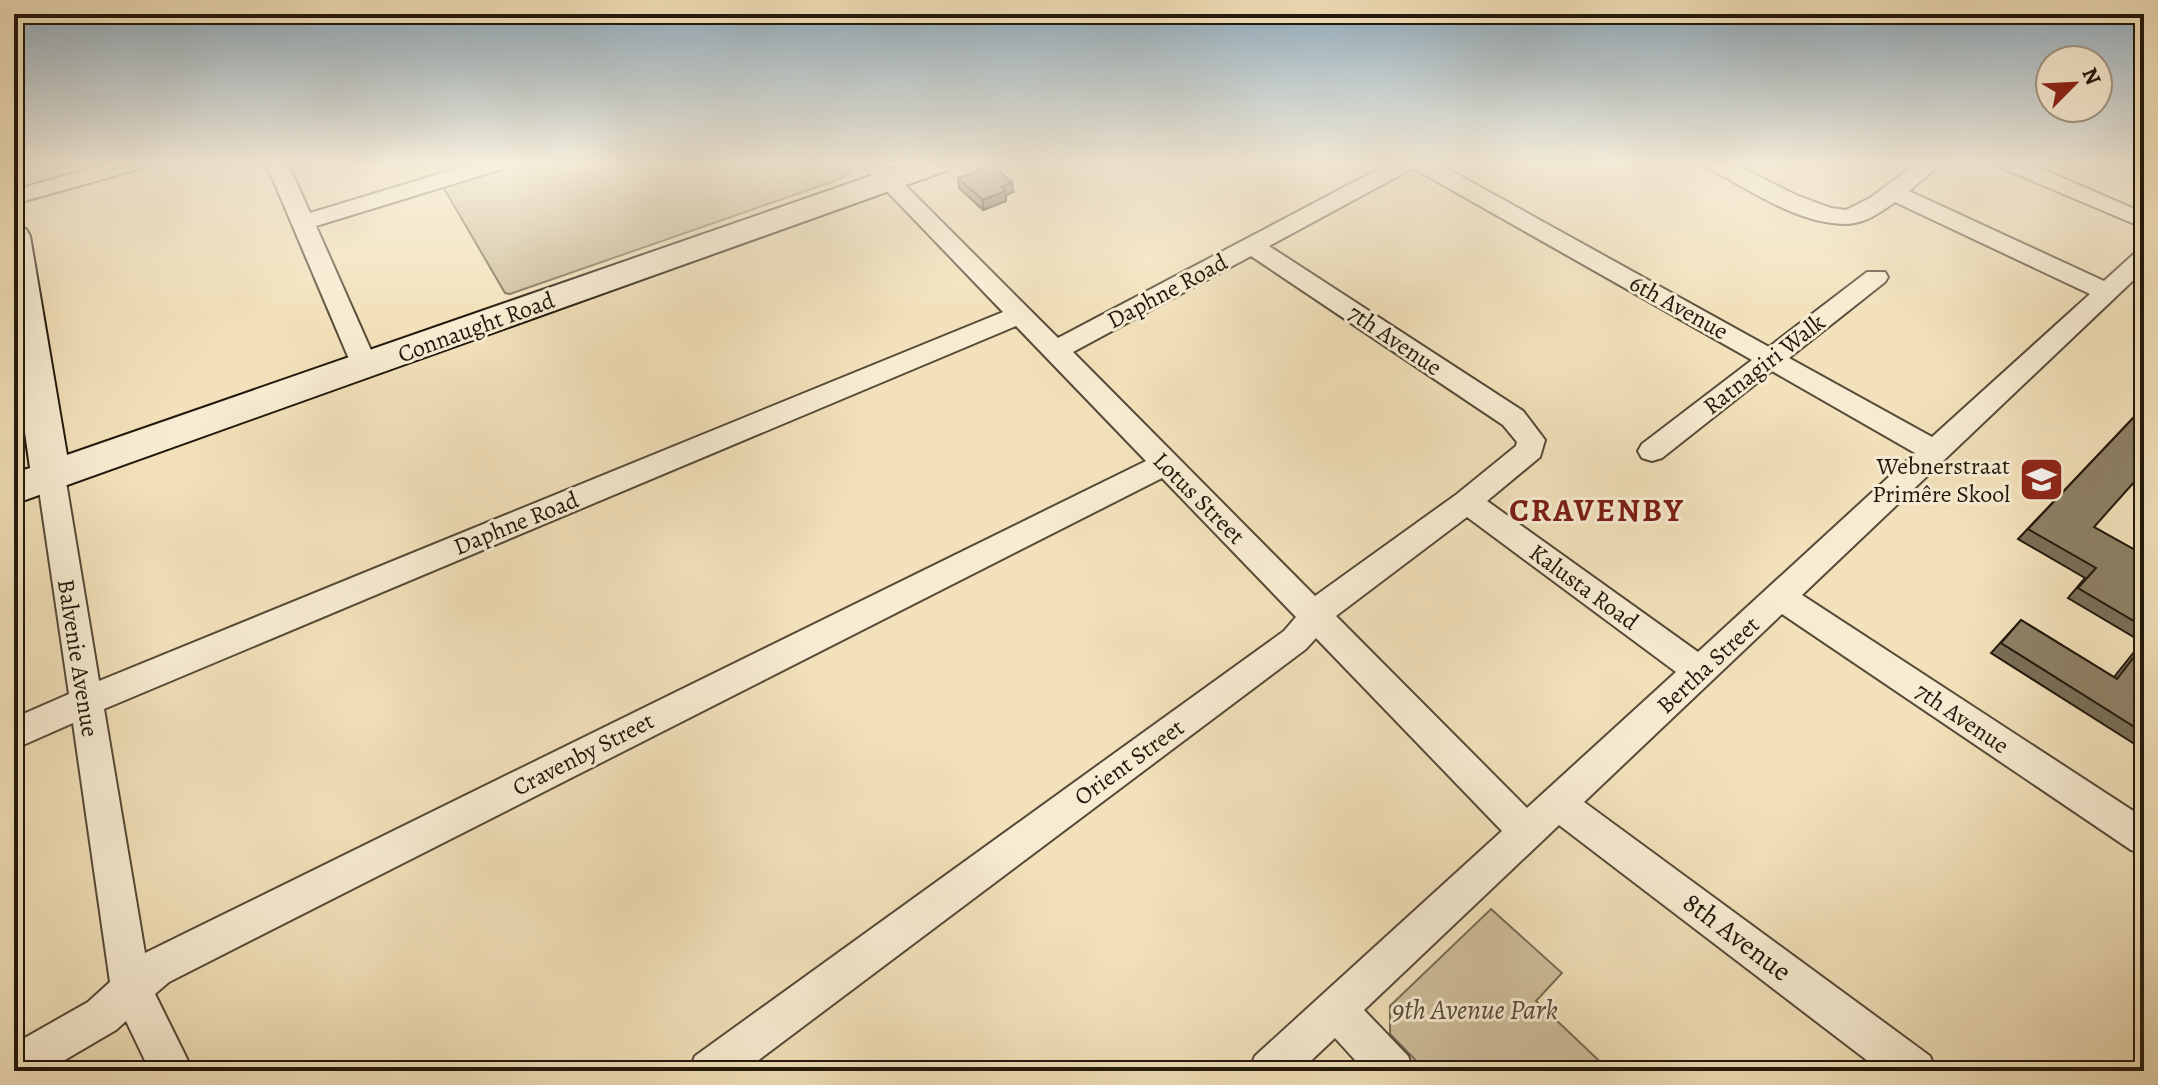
<svg xmlns="http://www.w3.org/2000/svg" width="2158" height="1085" viewBox="0 0 2158 1085" font-family="Alegreya,serif">
	<style>
		.green { fill: #cfbf9c; stroke: #786c54; stroke-width: 2 }
		.lines { fill: none; stroke-linecap: round; stroke-linejoin: round }
		.street-casing { stroke: #564a38; stroke-width: 4 }
		.secondary-casing { stroke: #22180c; stroke-width: 4 }
		.street { fill: #f7ecd2; fill-rule: evenodd }
		.secondary { fill: #f7ecd2; fill-rule: evenodd }
		.wall { fill: #7a6f58; stroke: #22180c; stroke-width: 2 }
		.shaded-wall { fill: #635a47; stroke: #22180c; stroke-width: 2 }
		.building { fill: #8e8166; stroke: #22180c; stroke-width: 2 }
		.labels { text-anchor: middle; dominant-baseline: central; stroke-width: 6; stroke-linejoin: round; paint-order: stroke }
		.street-label { font-size: 24px; fill: #22180c; stroke: #f7ecd2 }
		.poi-label { font-size: 24px; fill: #22180c; stroke: #f7ecd2; text-anchor: end }
		.near-street-label { font-size: 28px; fill: #22180c; stroke: #f7ecd2 }
		.near-park-label { font-size: 28px; font-style: italic; fill: #564a37; stroke: #f7ecd2 }
		.district-label { font-size: 32px; font-weight: bold; letter-spacing: 2px; fill: #7a1f14; stroke: #f7ecd2 }
	</style>
	<rect width="100%" height="100%" fill="#f2e1ba"/>
	<filter id="stains"><feTurbulence type="fractalNoise" baseFrequency=".0025" numOctaves="4"/><feColorMatrix values="0 0 0 0 .2 0 0 0 0 .09 0 0 0 0 .02 0 0 0 .5 -.17"/></filter>
	<radialGradient id="worn" r=".72"><stop offset=".6" stop-color="#630" stop-opacity="0"/><stop offset="1" stop-color="#630" stop-opacity=".3"/></radialGradient>
	<path class="green" d="M515,163H850V172L840,179L510,294L505,293L442,185Z
		M1491,909L1562,973L1536,1001L1610,1071H1426L1390,1034V1006Z"/>
	<g class="lines">
		<defs>
			<path id="street" d="M111,163H145L142,168L14,204V190Z
				M266,163H288L310,213L475,163H508L505,168L316,226L378,366L374,372L365,375L356,372L352,366Z
				M860,163H883L1058,338L1390,163H1437L1769,347L1867,272H1885L1888,277L1885,282L1789,358L1932,437L2090,294L1895,202C1880,213 1864,224 1845,224C1797,224 1749,189 1708,168L1705,163H1732L1796,195L1831,208L1846,210L1870,198L1917,163H1942L1909,191L2104,281L2136,252L2144,250V270L1802,595L2144,818V855L2131,850L1782,614L1584,802L1930,1056L1936,1071H1881L1559,825L1364,1010L1408,1056L1414,1071H1365L1335,1038L1300,1071H1249L1255,1056L1502,831L1316,638L1306,649L744,1071H689L695,1056L1284,631L1296,617L1162,478L169,982L155,994L193,1071H150L126,1021L116,1030L46,1071H14V1044L88,1002L110,982L73,723L14,749V718L69,694L37,476L41,469L51,466L61,469L65,476L99,681L1003,312ZM1413,168L1752,360L1642,444L1638,451L1642,458L1652,461L1662,458L1772,371L1915,453L1698,652L1487,501L1540,457L1545,440L1523,411L1269,246ZM1251,256L1503,425L1517,442L1516,446L1457,494L1315,596L1073,352ZM1016,326L1146,461L145,953L104,709ZM1467,517L1676,672L1527,808L1336,616Z
				M1999,163H2028L2144,213V228L2002,168Z"/>
			<path id="secondary" d="M908,163H952L948,170L14,504V473L30,468L14,354V226L26,229L30,236L67,455Z"/>
		</defs>
		<use href="#street" class="street-casing"/>
		<use href="#secondary" class="secondary-casing"/>
		<use href="#street" class="street"/>
		<use href="#secondary" class="secondary"/>
	</g>
	<path class="wall" d="M958,178L1013,192L1006,195V201L983,210L959,188Z
		M2135,416L2094,527L2144,555V750L1991,653L2021,620L2114,677L2142,642L2068,598L2085,578L2018,539Z"/>
	<path class="shaded-wall" d="M1012,182L1013,192L1006,195V201L983,210V200L1001,187Z"/>
	<path class="building" d="M992,165L1012,182L1001,187L1006,191L983,200L958,178Z
		M2135,416L2144,421V471L2094,527L2144,555V627L2078,588L2096,568L2028,529Z
		M2021,620L2117,679L2144,644V733L2001,643Z"/>
	<linearGradient id="sky" x2="0" y2="1"><stop stop-color="#8fabbe"/><stop offset="0.52" stop-color="#f9f2e0"/><stop offset="1" stop-color="#f9f2e0" stop-opacity="0"/></linearGradient>
	<rect width="2158" height="315" fill="url(#sky)"/>
	<defs>
		<symbol id="school-square" viewBox="-11 -11 22 22"><rect x="-9" y="-9" width="18" height="18" rx="4" fill="#8f2418" stroke="#f7ecd2"/><path d="M0-5L7-2L0 1L-7-2ZM-4 1L0 2.5L4 1V4Q0 6-4 4Z" fill="#fff"/></symbol>
	</defs>
	<g fill-rule="evenodd">
		<use href="#school-square" x="2016" y="454" width="51" height="51"/>
	</g>
	<g class="labels">
		<g class="street-label">
			<text transform="translate(1167 291) rotate(-28)">Daphne Road</text>
			<text transform="translate(1679 307) rotate(29)">6th Avenue</text>
			<text transform="translate(476 327) rotate(-20)">Connaught Road</text>
			<text transform="translate(1395 340) rotate(34)">7th Avenue</text>
			<text transform="translate(1764 364) rotate(-38)">Ratnagiri Walk</text>
			<text transform="translate(1199 498) rotate(45)">Lotus Street</text>
			<text transform="translate(516 523) rotate(-22)">Daphne Road</text>
			<text transform="translate(1584 587) rotate(36)">Kalusta Road</text>
			<text transform="translate(78 658) rotate(81)">Balvenie Avenue</text>
			<text transform="translate(1708 665) rotate(-43)">Bertha Street</text>
			<text transform="translate(1962 718) rotate(34)">7th Avenue</text>
			<text transform="translate(583 754) rotate(-27)">Cravenby Street</text>
			<text transform="translate(1129 762) rotate(-36)">Orient Street</text>
		</g>
		<g class="poi-label">
			<text x="2010" y="466">Webnerstraat<tspan x="2010" dy="28">Primêre Skool</tspan></text>
		</g>
		<g class="near-street-label">
			<text transform="translate(1737 937) rotate(37)">8th Avenue</text>
		</g>
		<g class="near-park-label">
			<text x="1475" y="1010">9th Avenue Park</text>
		</g>
		<g class="district-label">
			<text x="1597" y="510">CRAVENBY</text>
		</g>
	</g>
	<rect width="2158" height="1085" fill="none" stroke="#f2e1ba" stroke-width="48"/>
	<rect x="16" y="16" width="2126" height="1053" fill="none" stroke="#22180c" stroke-width="4"/>
	<rect x="24" y="24" width="2110" height="1037" fill="none" stroke="#22180c" stroke-width="2"/>
	<g transform="translate(2074 84) rotate(66)"><circle r="38" fill="#f7ecd2" stroke="#a29783" stroke-width="2"/>
	<path d="M0-6L14 30L0 20L-14 30Z" fill="#8f2418"/>
	<text y="-12" font-size="22" font-weight="bold" text-anchor="middle" fill="#22180c">N</text>
	</g>
	<rect width="100%" height="100%" filter="url(#stains)"/>
	<rect width="100%" height="100%" fill="url(#worn)"/>
</svg>
